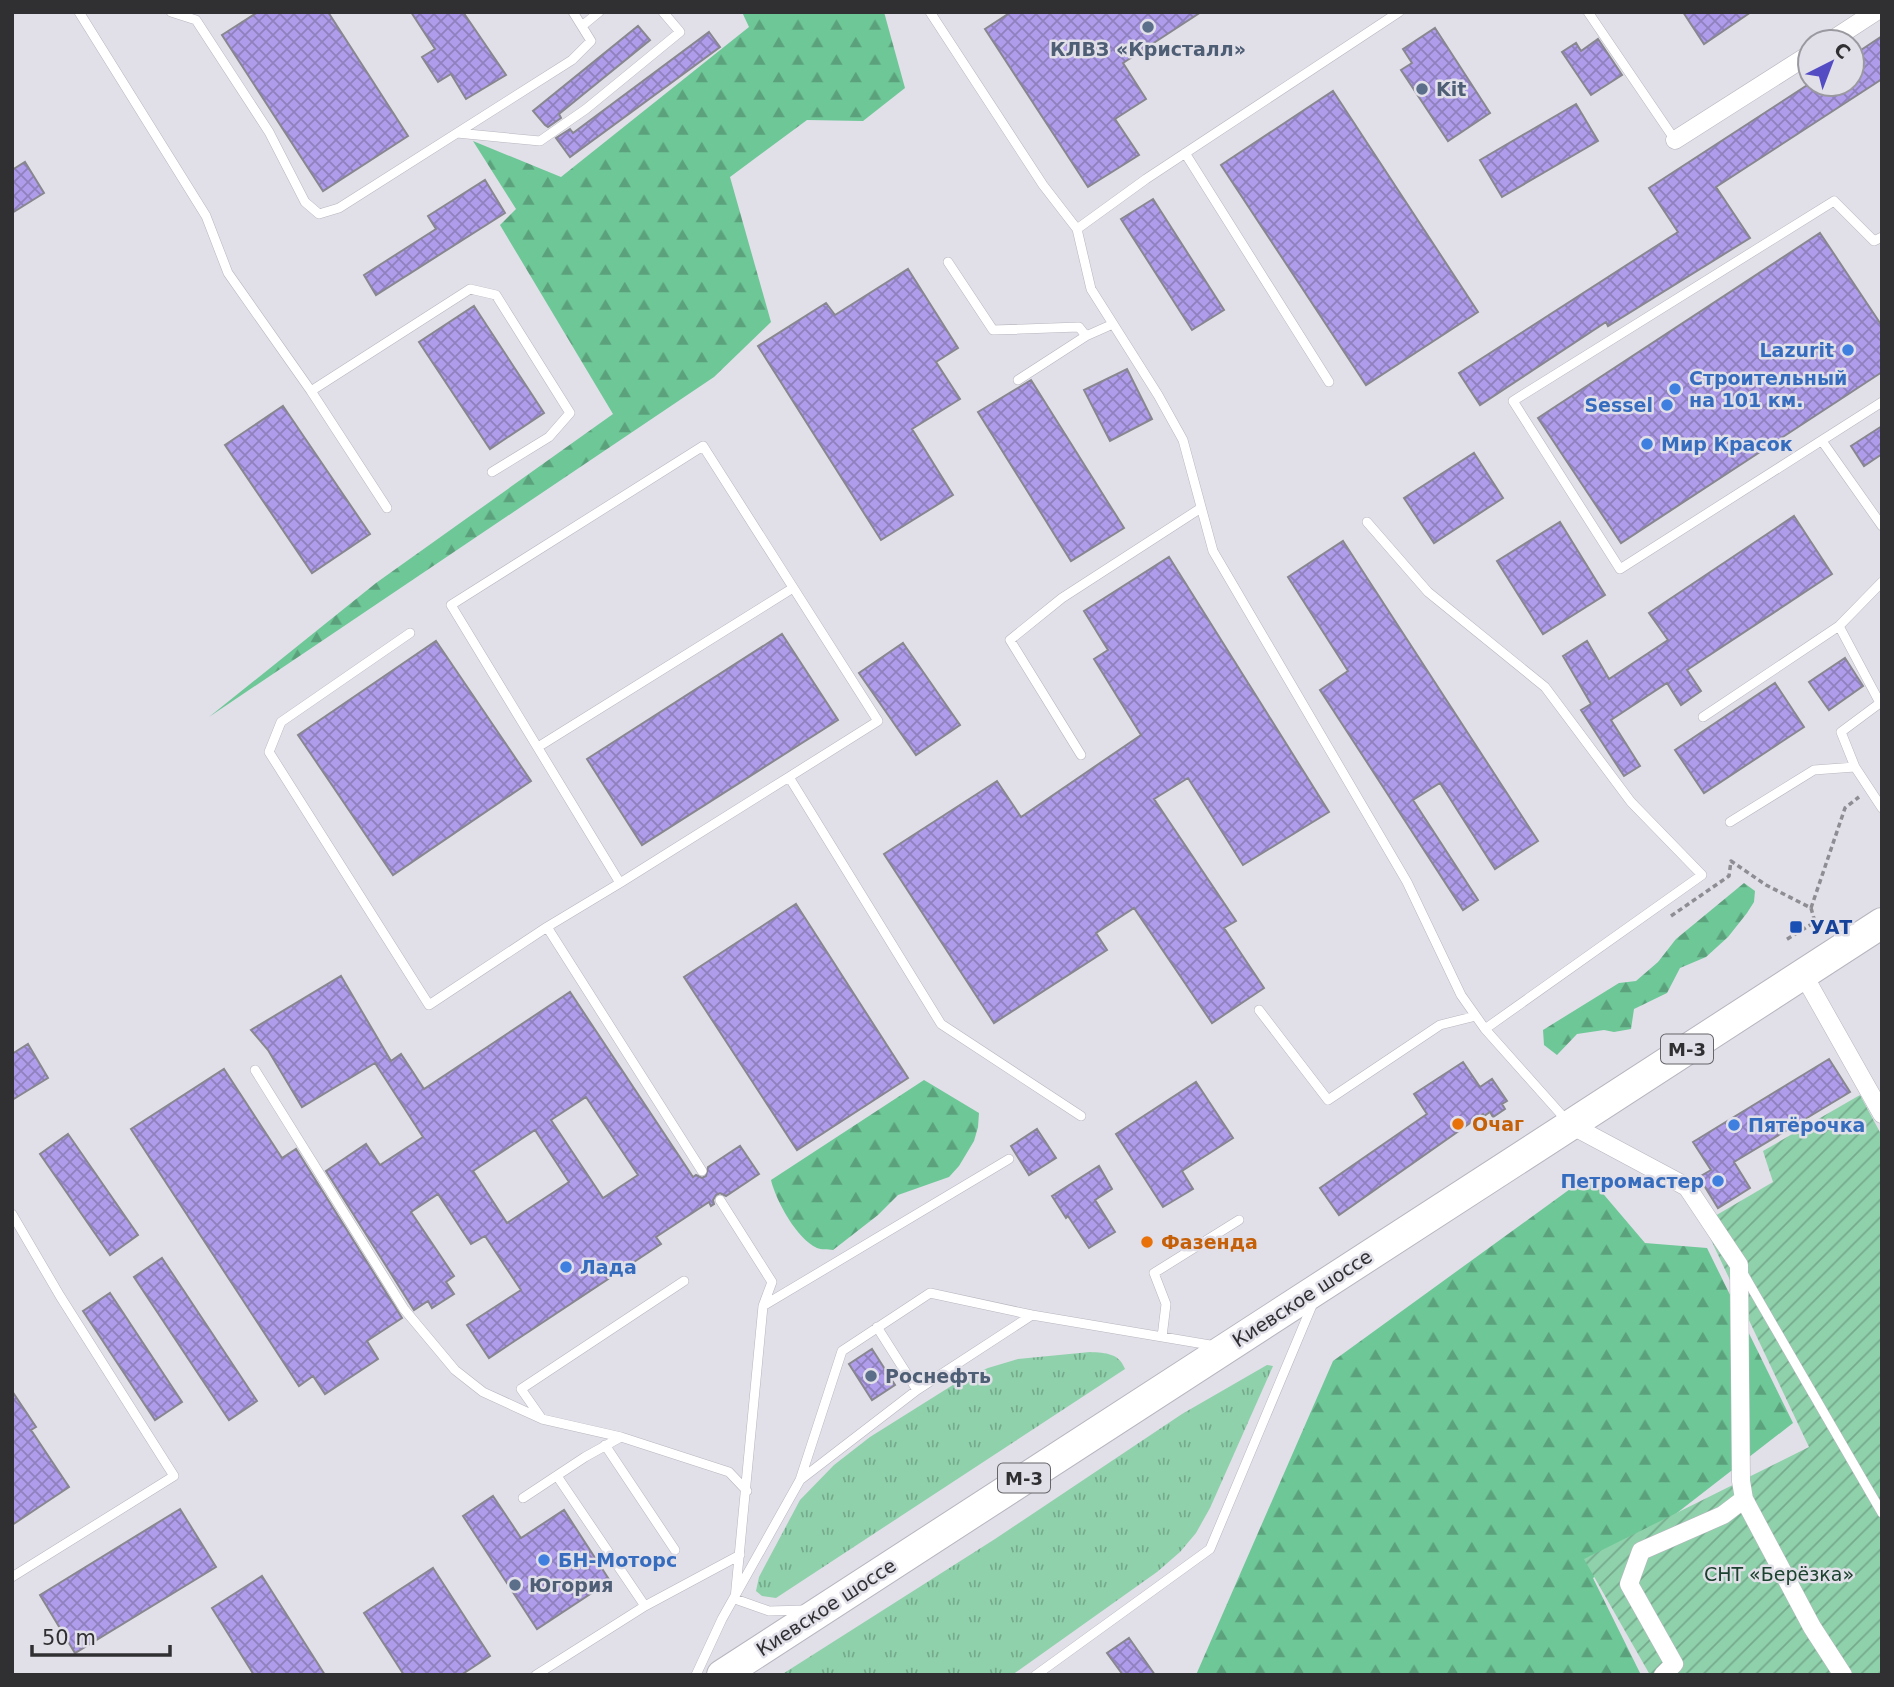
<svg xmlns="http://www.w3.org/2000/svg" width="1894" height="1687" viewBox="0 0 1894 1687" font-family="'DejaVu Sans',sans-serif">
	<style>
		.grass { fill: url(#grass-tufts) }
		.forest { fill: url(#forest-firs) }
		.garden { fill: url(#garden-furrows) }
		.building { fill: url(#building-cross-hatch); stroke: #88878f; stroke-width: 2; fill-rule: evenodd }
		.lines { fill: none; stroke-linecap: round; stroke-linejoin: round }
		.service-casing { stroke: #b7b6bf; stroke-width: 10 }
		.minor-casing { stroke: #b7b6bf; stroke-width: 19 }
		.trunk-casing { stroke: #b7b6bf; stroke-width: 32 }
		.path { stroke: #8e8d93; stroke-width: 3.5; stroke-dasharray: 5 3.5; stroke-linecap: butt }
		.service { stroke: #fff; stroke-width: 9 }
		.minor { stroke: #fff; stroke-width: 18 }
		.trunk { stroke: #fff; stroke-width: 30 }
		.service-dot { fill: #5c6f8a; stroke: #e1dfe8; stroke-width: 2.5 }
		.shop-dot { fill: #3f7fe0; stroke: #e1dfe8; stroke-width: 2.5 }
		.transit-dot { fill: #1a4fb4; stroke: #e1dfe8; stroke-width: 2.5 }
		.food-dot { fill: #e8710a; stroke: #e1dfe8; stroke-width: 2.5 }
		.labels { text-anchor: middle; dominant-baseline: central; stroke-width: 5; stroke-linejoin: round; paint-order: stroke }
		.shield { fill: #e1dfe8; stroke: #656469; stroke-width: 2 }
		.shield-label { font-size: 18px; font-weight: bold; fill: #303033 }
		.service-label { font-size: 19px; font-weight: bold; fill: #4e5e75; stroke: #e1dfe8; text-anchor: start }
		.shop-label { font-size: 19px; font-weight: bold; fill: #366cbe; stroke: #e1dfe8; text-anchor: start }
		.transit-label { font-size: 19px; font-weight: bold; fill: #164399; stroke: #e1dfe8; text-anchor: start }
		.food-label { font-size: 19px; font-weight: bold; fill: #c56008; stroke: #e1dfe8; text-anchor: start }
		.street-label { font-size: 19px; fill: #303033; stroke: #e1dfe8 }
		.park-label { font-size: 19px; fill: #1b422e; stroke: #e1dfe8 }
	</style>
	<defs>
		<pattern id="grass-tufts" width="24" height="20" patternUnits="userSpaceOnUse" patternTransform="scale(1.75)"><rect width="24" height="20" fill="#8fd1ab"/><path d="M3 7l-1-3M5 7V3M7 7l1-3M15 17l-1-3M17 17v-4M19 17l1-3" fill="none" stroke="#75aa8c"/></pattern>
		<pattern id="forest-firs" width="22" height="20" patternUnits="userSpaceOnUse" patternTransform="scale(1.75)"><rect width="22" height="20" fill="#6ec797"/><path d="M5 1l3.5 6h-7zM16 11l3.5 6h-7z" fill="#5ba27c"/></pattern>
		<pattern id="garden-furrows" width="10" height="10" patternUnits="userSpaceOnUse" patternTransform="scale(1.75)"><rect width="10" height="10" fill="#8fd1ab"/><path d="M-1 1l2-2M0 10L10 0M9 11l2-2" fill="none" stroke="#75aa8c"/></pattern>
		<pattern id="building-cross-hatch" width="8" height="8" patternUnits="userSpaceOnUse" patternTransform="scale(1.75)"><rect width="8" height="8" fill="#af9cea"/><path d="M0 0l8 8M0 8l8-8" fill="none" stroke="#8f80be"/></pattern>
	</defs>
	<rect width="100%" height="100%" fill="#e1dfe8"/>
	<path class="grass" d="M1090,1352C1106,1353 1119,1353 1125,1369L776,1598L762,1596L756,1591L759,1577L800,1500L834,1465L870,1437L964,1378L988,1368L1018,1359Z
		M1267,1365L1273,1366L1210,1508L1196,1533L1180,1552L1157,1572L1012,1675H781L995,1539L1182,1414Z"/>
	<path class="forest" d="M742,12H884L905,88L863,121L807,120L730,177L771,322L714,377L209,717L376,583L613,414L500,225L516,209L473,141L561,177L749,27Z
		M1744,883L1755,891L1754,902L1747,913L1728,937L1706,957L1680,968L1667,993L1634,1009L1631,1029L1614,1032L1604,1030L1577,1034L1557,1055L1544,1045L1543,1030L1619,983L1636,981L1658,962L1676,939Z
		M924,1080L979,1113L978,1127L974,1141L959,1166L949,1177L898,1195L878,1215L833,1250C828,1249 821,1250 817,1248C797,1239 776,1201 771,1180Z
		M1588,1176L1645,1243L1707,1248L1793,1423L1593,1578L1641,1675H1196L1333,1361Z"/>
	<path class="garden" d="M1860,1095L1882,1136V1675H1650L1584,1559L1809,1447L1703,1223L1773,1182L1763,1151Z"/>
	<path class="building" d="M258,12H328L408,136L323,191L222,35Z
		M411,12H463L506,75L466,99L451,74L438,82L422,57L435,49Z
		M1011,12H1201L1123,63L1146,99L1115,119L1139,155L1088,187L985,29Z
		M1683,12H1751L1704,44Z
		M638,26L650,40L559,114L561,118L548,127L545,125L533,111Z
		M1435,28L1490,113L1448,141L1401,70L1412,63L1403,49Z
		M709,32L720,47L570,157L556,138L570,129L573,133Z
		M1882,36V79L1716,187L1750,238L1608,326L1606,322L1480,405L1459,373L1678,232L1649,188L1809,84H1852V56Z
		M1598,39L1622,75L1591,95L1562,52L1576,43L1581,51Z
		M1333,91L1478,312L1366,385L1221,165Z
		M1576,104L1598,141L1502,197L1480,160Z
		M25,162L44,193L12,213V170Z
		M485,180L505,213L376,295L364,275L436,229L428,216Z
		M1153,199L1224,310L1192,330L1121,219Z
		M1820,233L1882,326V372L1621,543L1538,418Z
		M908,269L958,348L936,362L960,399L912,429L953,495L881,540L758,346L826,303L835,315Z
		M474,306L544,413L490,449L419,342Z
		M1127,369L1152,419L1110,441L1084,390Z
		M1031,380L1124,528L1071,561L978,412Z
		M283,406L370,534L312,573L225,445Z
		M1882,426V454L1864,466L1851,446Z
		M1474,453L1503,498L1434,543L1404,498Z
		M1794,516L1832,574L1687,670L1701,691L1681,705L1667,683L1611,720L1640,766L1624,776L1581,710L1591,704L1563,656L1587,641L1609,679L1668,640L1649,613Z
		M1560,522L1605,595L1543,634L1497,561Z
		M1343,541L1538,841L1495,869L1440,783L1413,800L1478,900L1463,910L1320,690L1348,671L1288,577Z
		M1169,557L1329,812L1243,865L1188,778L1154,799L1236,921L1224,928L1264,988L1212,1023L1134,908L1096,933L1107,950L994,1023L884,854L997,781L1021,817L1141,735L1094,659L1108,650L1084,611Z
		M782,634L838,720L642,845L587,759Z
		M436,641L531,781L393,875L298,735Z
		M903,643L960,725L916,755L859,673Z
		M1845,658L1863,686L1829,710L1809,682Z
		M1775,683L1804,727L1704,793L1675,750Z
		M796,904L908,1078L797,1150L684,977Z
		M341,976L391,1061L401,1054L424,1089L570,992L693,1177L696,1175L702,1178L706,1176L708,1167L740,1146L759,1174L726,1196L720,1193L716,1195L713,1200L714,1204L711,1206L709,1202L656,1237L661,1244L489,1358L467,1325L521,1290L485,1236L471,1244L438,1194L411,1212L454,1276L446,1282L454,1294L432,1308L428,1301L414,1310L326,1171L366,1144L380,1165L423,1137L375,1063L302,1107L268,1050L251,1030ZM586,1097L638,1175L603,1198L551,1120ZM535,1130L569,1182L507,1223L473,1171Z
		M28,1044L48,1078L12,1100V1054Z
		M1829,1059L1850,1092L1734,1162L1750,1188L1718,1208L1699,1177L1711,1170L1693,1142Z
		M1463,1062L1480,1087L1492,1079L1507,1101L1502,1104L1505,1109L1493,1117L1490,1112L1484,1116L1483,1114L1339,1215L1320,1188L1427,1114L1414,1094Z
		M224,1069L282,1158L296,1149L402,1318L367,1341L378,1359L325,1394L313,1376L299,1386L131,1129Z
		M1196,1082L1233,1138L1182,1171L1193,1189L1163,1207L1116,1134Z
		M1037,1129L1056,1158L1029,1175L1011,1146Z
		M68,1134L138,1235L110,1255L40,1154Z
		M1099,1166L1112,1189L1095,1200L1115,1232L1089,1248L1068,1216L1066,1218L1052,1196Z
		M162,1258L257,1401L229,1420L134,1277Z
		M110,1293L182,1402L155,1420L83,1311Z
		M872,1349L895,1385L872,1400L849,1364Z
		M12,1391L36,1427L31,1430L69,1487L12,1525Z
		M493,1496L521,1538L564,1510L610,1581L537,1629L463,1516Z
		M180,1509L216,1567L75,1653L40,1595Z
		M433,1568L490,1656L461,1675H404L364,1613Z
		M262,1576L325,1675H254L212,1608Z
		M1129,1638L1155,1675H1123L1107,1653Z"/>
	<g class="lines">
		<defs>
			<path id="service" d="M79,12L206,216L228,273L311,391L387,508
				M171,12L196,20L269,132L305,202L319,214L339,208L572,60L591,41L573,12
				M930,12L1043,185L1077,229
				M1399,12L1146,179L1077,229L1091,289L1158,395L1183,440L1213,551L1407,882L1461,995L1485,1029L1567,1121
				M1588,12L1675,140
				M582,26L599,12
				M457,133L540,141L586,109L680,32L663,12
				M1185,153L1329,382
				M1882,237L1874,241L1834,201L1513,401L1620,569L1882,402
				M948,262L993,330L1079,327L1086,336
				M1018,380L1086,336L1113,324
				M311,391L470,289L496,295L570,413L549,437L492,472
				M1822,441L1882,526
				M1367,522L1428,592L1545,687L1631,802L1702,875L1485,1029
				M1839,626L1880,703
				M410,633L281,722L269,752L429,1005L547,927L620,883
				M1882,704L1880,703L1841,732L1855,767L1882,808
				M1703,717L1839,626L1882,582
				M538,747L793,588
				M1081,755L1010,640L1062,598L1201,508
				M789,777L878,721L703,446L451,605L620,883L789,777L941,1024L1081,1116
				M1730,822L1814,770L1855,767
				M547,927L702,1171
				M1259,1010L1328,1100L1440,1025L1476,1016
				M255,1070L404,1309L455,1370L483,1392L542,1419
				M720,1200L772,1282L763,1306L735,1599L769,1611L805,1610
				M12,1214L60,1296L174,1476L12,1577
				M1743,1273L1882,1513
				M763,1306L1009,1159
				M877,1327L917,1390
				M1162,1337L1166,1304L1154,1273L1239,1220
				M621,1437L542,1419L521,1389L684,1281
				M605,1445L675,1550
				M557,1476L645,1606
				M800,1480L917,1390L1032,1315
				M523,1498L585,1457L621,1437L729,1472L747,1491
				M536,1675L645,1606L740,1555
				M696,1675L722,1619L800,1480L842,1351L930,1293L1032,1315L1216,1346
				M1036,1675L1210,1549L1313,1303"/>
			<path id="minor" d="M1829,42L1875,12
				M1675,140L1810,54
				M1803,974L1882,1114
				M1571,1125L1687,1187L1739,1265L1741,1481L1744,1499L1812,1627L1843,1675
				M1663,1675L1674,1664L1629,1584L1641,1551L1723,1515L1744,1499"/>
			<path id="trunk" d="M722,1675L1882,923"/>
		</defs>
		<use href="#service" class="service-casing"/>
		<use href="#minor" class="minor-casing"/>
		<use href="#trunk" class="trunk-casing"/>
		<path class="path" d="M1811,908L1845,808L1859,797
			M1671,916L1729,876L1731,861L1766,885L1811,908L1815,922L1784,941"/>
		<use href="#service" class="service"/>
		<use href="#minor" class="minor"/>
		<use href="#trunk" class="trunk"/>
	</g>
	<g class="service-dot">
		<circle cx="1148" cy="27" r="7"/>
		<circle cx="1422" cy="89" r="7"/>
		<circle cx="871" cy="1376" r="7"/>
		<circle cx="515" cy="1585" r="7"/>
	</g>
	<g class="shop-dot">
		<circle cx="1848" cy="350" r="7"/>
		<circle cx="1675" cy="389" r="7"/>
		<circle cx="1667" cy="405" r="7"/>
		<circle cx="1647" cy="444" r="7"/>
		<circle cx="1734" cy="1125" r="7"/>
		<circle cx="1718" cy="1181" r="7"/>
		<circle cx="566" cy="1267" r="7"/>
		<circle cx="544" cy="1560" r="7"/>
	</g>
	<rect class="transit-dot" x="1789" y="920" width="14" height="14" rx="3.5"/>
	<g class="food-dot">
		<circle cx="1458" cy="1124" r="7"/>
		<circle cx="1147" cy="1242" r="7"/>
	</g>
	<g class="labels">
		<g class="shield">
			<rect x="1661" y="1034.5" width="52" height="29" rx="5"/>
			<rect x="998" y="1463.5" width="52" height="29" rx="5"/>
		</g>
		<g class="shield-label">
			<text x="1687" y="1049">М-3</text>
			<text x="1024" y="1478">М-3</text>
		</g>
		<g class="service-label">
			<text x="1148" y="49" text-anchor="middle">КЛВЗ «Кристалл»</text>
			<text x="1436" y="89">Kit</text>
			<text x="885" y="1376">Роснефть</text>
			<text x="529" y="1585">Югория</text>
		</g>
		<g class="shop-label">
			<text x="1834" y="350" text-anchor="end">Lazurit</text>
			<text x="1689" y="378">Строительный<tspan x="1689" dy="22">на 101 км.</tspan></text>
			<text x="1653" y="405" text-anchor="end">Sessel</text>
			<text x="1661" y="444">Мир Красок</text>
			<text x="1748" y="1125">Пятёрочка</text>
			<text x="1704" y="1181" text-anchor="end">Петромастер</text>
			<text x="580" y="1267">Лада</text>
			<text x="558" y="1560">БН-Моторс</text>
		</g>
		<g class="transit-label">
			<text x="1810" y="927">УАТ</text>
		</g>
		<g class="food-label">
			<text x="1472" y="1124">Очаг</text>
			<text x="1161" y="1242">Фазенда</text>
		</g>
		<g class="street-label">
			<text transform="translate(1302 1298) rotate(-33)">Киевское шоссе</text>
			<text transform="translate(826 1607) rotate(-33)">Киевское шоссе</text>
		</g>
		<g class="park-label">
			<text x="1779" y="1574">СНТ «Берёзка»</text>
		</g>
	</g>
	<rect width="1894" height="1687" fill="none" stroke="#303033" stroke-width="28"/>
	<g transform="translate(1831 63) rotate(42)"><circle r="33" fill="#e1dfe8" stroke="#9a99a0" stroke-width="2"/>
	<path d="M0-5L12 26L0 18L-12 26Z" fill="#544cc3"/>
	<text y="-10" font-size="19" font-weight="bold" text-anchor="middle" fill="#303033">С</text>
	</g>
	<path d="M32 1645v10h138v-10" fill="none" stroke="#303033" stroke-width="3.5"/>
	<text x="42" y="1645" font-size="21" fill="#303033" stroke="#e1dfe8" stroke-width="5" paint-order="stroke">50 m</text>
</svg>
